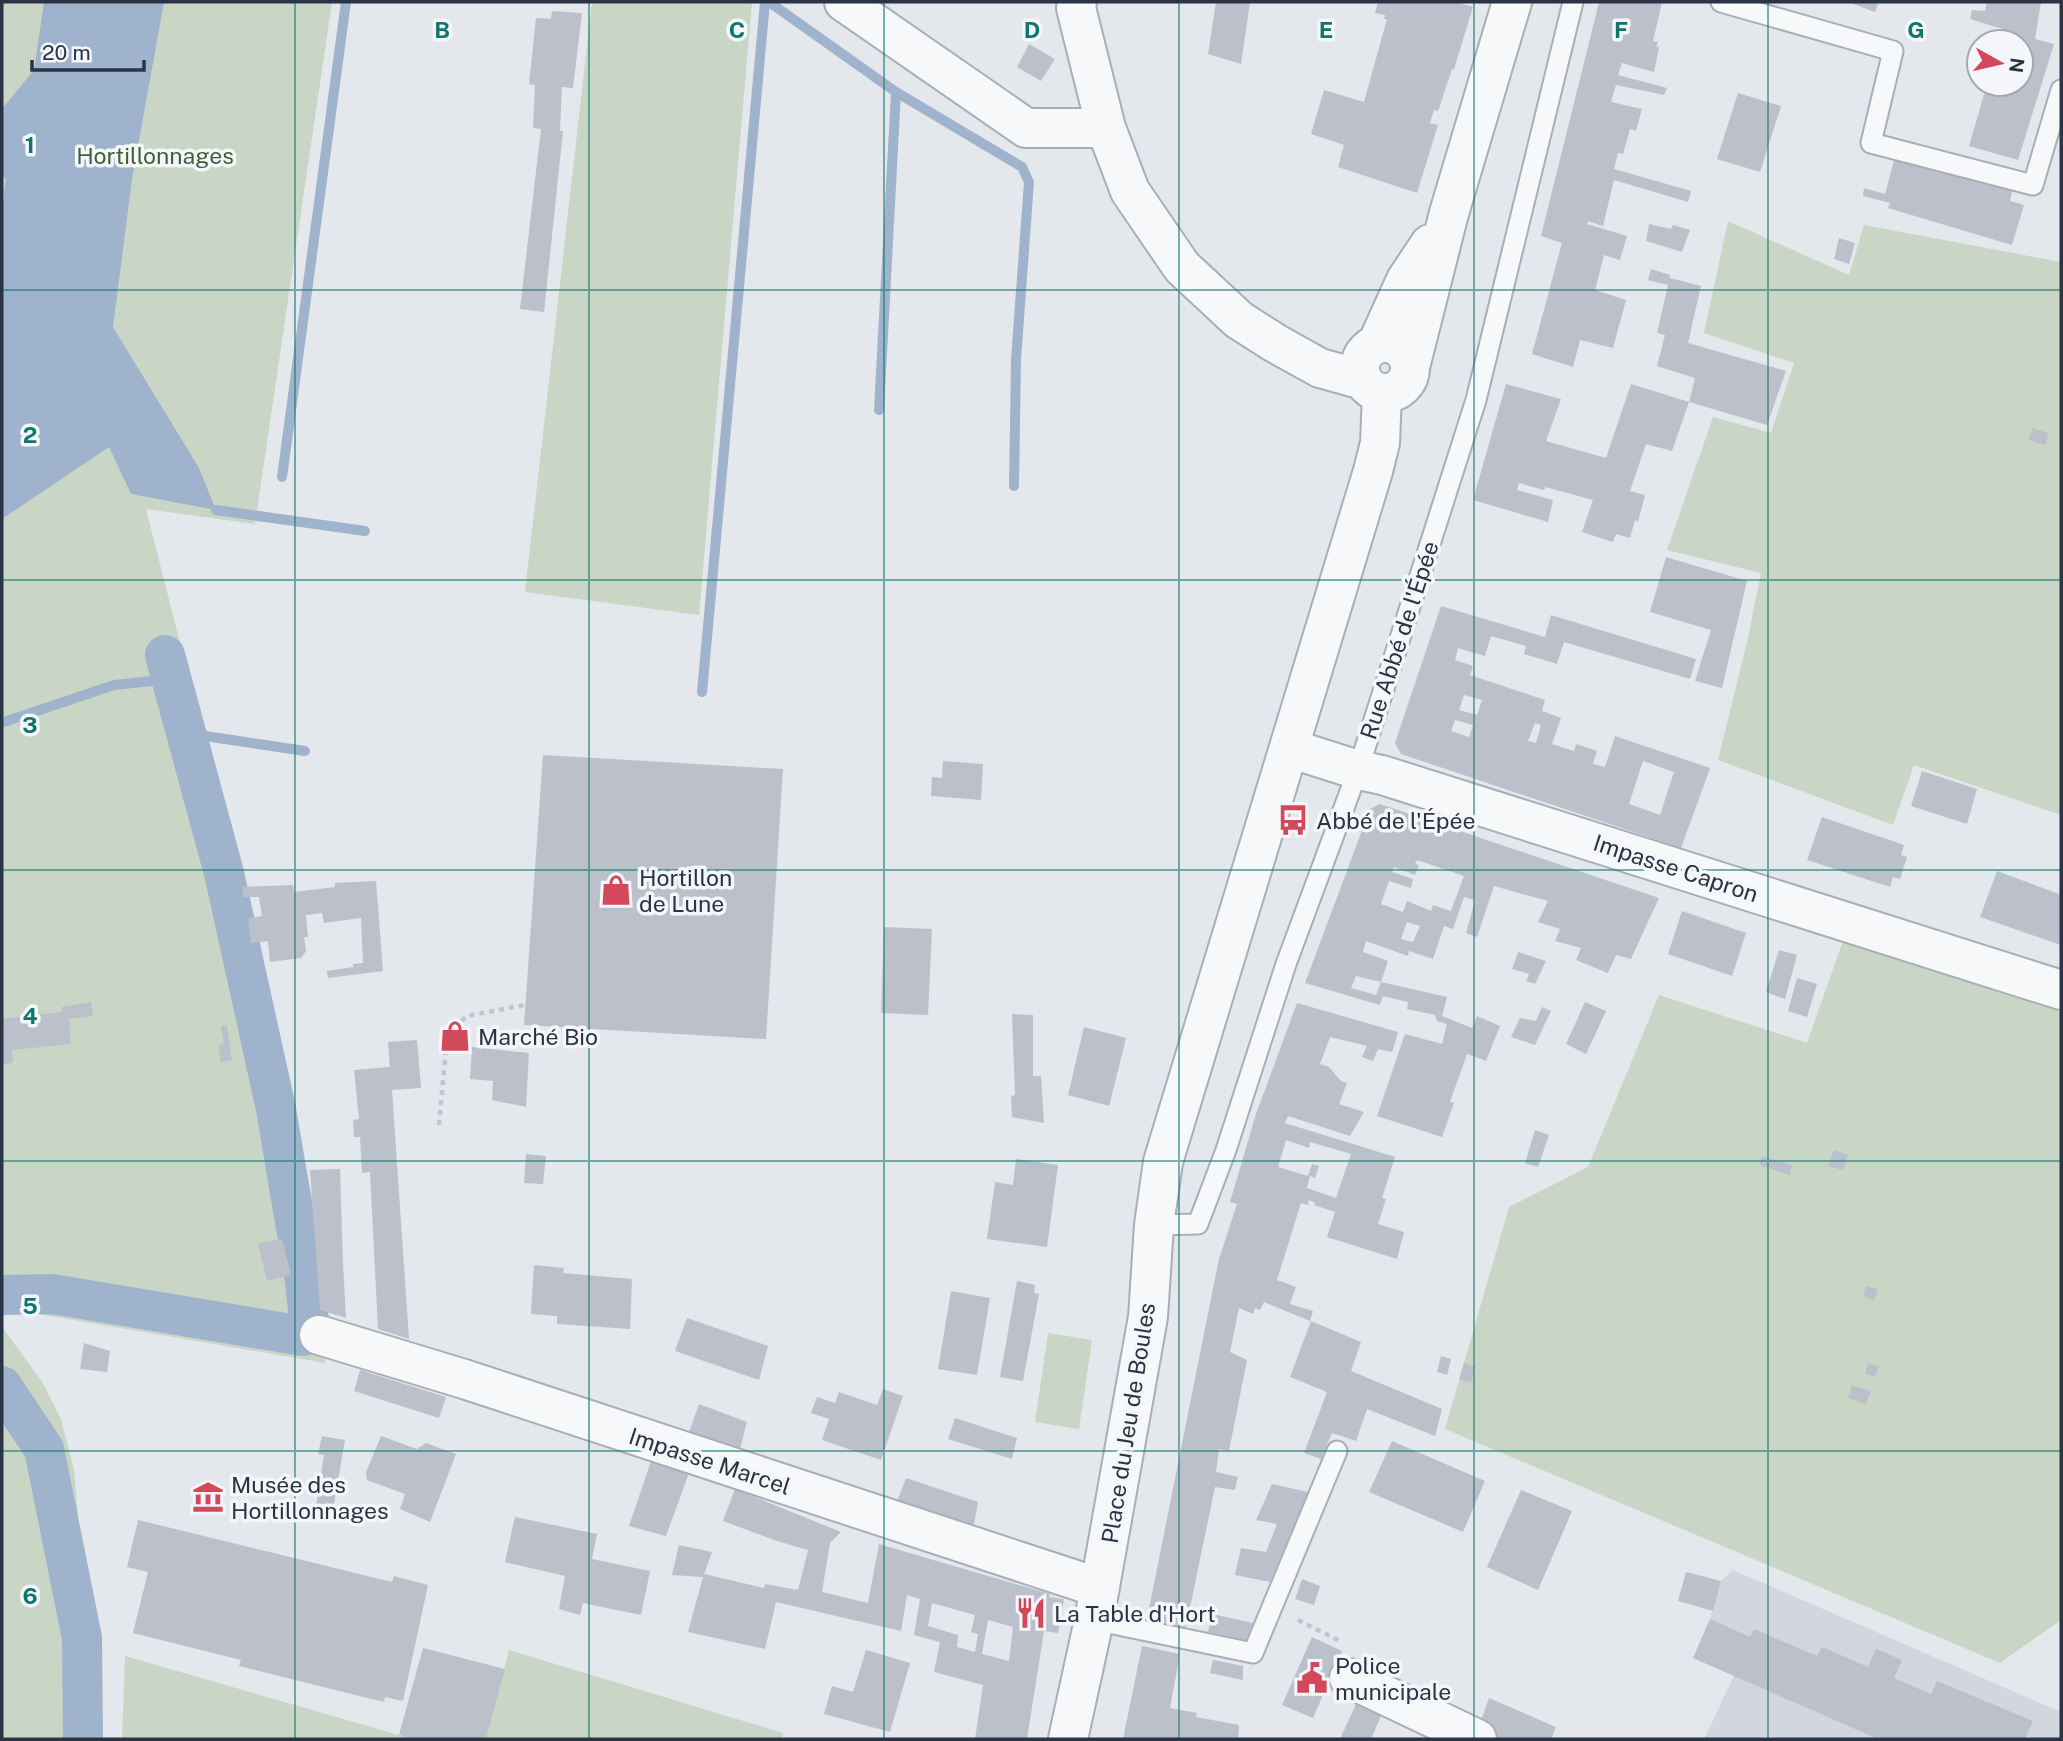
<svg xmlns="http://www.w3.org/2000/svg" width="2063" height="1741" viewBox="0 0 2063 1741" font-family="'Public Sans',sans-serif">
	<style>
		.built { fill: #d2d6de }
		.green { fill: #c9d6c5 }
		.water { fill: #9fb4cc }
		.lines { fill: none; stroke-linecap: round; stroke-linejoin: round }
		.stream { stroke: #9fb4cc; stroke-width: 10 }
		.canal { stroke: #9fb4cc; stroke-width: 40 }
		.building { fill: #bbc0ca; fill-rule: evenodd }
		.service-casing { stroke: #a9aeb7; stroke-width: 23 }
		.minor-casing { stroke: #a9aeb7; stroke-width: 42 }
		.path { stroke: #c2c5cb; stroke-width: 4.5; stroke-dasharray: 5 5; stroke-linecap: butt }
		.service { stroke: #f7f8fa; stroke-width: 19 }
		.minor { stroke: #f7f8fa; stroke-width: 38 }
		.grid { fill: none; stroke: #0f766e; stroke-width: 2; stroke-opacity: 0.55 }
		.labels { text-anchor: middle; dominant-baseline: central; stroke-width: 7; stroke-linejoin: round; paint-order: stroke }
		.park-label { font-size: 23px; fill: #3f6138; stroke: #f4f6f9 }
		.street-label { font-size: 23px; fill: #2b3445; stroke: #f4f6f9 }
		.poi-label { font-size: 23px; fill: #2b3445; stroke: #f4f6f9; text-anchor: start }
		.grid-label { font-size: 23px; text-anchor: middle; font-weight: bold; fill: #0f766e; stroke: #f4f6f9; stroke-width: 7; stroke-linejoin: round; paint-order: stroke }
	</style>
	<rect width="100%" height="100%" fill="#e4e7ec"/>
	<path class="built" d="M1733,1570L2061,1712V1739H1704L1734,1676L1693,1658L1710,1619L1721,1581Z"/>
	<path class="green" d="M2,2H332L255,524L146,509L242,887L312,1196L325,1301V1363L9,1309H2Z
		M592,2H752L699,615L525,592Z
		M1728,221L1849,275L1864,225L2061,262V815L1914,765L1893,825L1718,760L1748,638L1761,573L1667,550L1713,417L1771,433L1794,363L1704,333Z
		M1845,935L2061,1000V1620L2000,1663L1445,1429L1509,1207L1588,1167L1659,995L1807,1043Z
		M2,1327L43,1383L61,1419L74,1470L88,1623L85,1739H2Z
		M1048,1333L1092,1340L1079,1429L1035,1422Z
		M509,1650L783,1733L781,1739H486Z
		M125,1656L399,1735L413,1739H122Z"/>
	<path class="water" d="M44,2H164L132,179L113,327L199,468L216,510L131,494L109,447L2,519V210L6,179L2,176V109L34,70Z"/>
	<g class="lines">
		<path class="stream" d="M769,2L896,92L1022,167L1029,182L1016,359L1014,486
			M879,410L896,92
			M282,477L346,2
			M216,510L365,531
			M702,692L765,2
			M4,722L114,685L171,679
			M185,733L305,751"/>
		<path class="canal" d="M2,1295L52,1294L303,1336L310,1331L305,1281L276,1109L224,873L165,655
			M2,1386L44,1449L82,1638L83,1739"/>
	</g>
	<path class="building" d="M1216,2H1250L1241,64L1208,54Z
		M1378,2H1456L1473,7L1454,69H1452L1438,111L1434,110L1430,123L1438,125L1417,193L1338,167L1344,145L1311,134L1324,90L1364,102L1387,19H1384L1385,15L1375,13Z
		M1599,2H1662L1653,41L1658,42L1656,47H1659L1654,72L1622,63L1618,75L1667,88L1664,95L1616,85L1611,102L1642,109L1636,131L1630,129L1623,154L1618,153L1614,169L1691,191L1688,202L1614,180L1603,226L1588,221L1587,224L1627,236L1620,260L1604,255L1595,290L1626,300L1613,348L1580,340L1573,367L1532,354L1562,243L1541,236Z
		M1848,2H1879L1875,12Z
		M1987,2H2041L2035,39L2054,44L2018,160L1969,146L1987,84H2021V42H1999L2003,29L1970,19L1972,10L1985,11Z
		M552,11L582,13L573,88L562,87L560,131H563L544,312L520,309L541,129L533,128L535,85L529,84L536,18L551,19Z
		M1029,44L1055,59L1041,81L1017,67Z
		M1738,93L1781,106L1760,172L1717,159Z
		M1895,157L2012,191L2010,201L2024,205L2012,245L1888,208L1890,203L1863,196L1864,188L1885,194Z
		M1649,224L1671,229L1673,225L1690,230L1682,252L1646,241Z
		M1839,238L1855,243L1849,264L1834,259Z
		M1651,269L1670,275V278L1701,286L1688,343L1786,371L1767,425L1689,402L1695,378L1657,366L1665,335L1657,333L1668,285L1648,280Z
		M1506,384L1561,399L1546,441L1606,458L1631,384L1689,402L1672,451L1646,444L1630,491L1645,495L1638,522L1635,520L1630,538L1616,534L1613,542L1582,532L1593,500L1545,487L1544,490L1519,483L1517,490L1553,500L1548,522L1473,500Z
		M2032,428L2049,433L2045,445L2029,440Z
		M1666,557L1747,581L1722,688L1695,681L1711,630L1650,612Z
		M1441,606L1545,637L1551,615L1696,659L1690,679L1564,642L1557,664L1524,654L1526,646L1491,636L1485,656L1458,648L1455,660L1473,666L1470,675L1545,700L1542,711L1561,718L1552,744L1574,751L1576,744L1597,751L1593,764L1605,767L1615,736L1710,768L1681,848L1401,754L1395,743ZM1464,695L1482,700L1477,715L1459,710ZM1455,720L1473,725L1469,737L1451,731ZM1535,723L1541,725L1536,743L1528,741ZM1643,761L1674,772L1660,815L1629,804Z
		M543,755L783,769L766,1039L524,1025Z
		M943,761L983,764L981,800L931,796L932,777L942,778Z
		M1922,771L1977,789L1967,824L1911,806Z
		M1380,804L1659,898L1631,959L1616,955L1608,973L1576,960L1581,948L1555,941L1560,929L1538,922L1548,901L1494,886L1477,937L1466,933L1475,900L1464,897L1453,929L1444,926L1433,959L1409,951L1408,956L1366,941L1363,952L1388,961L1381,982L1356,976L1351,988L1376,995L1381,982L1447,997L1442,1016L1472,1028L1477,1016L1500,1026L1486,1061L1467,1054L1450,1102L1454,1103L1442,1137L1377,1116L1405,1034L1442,1044L1447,1024L1437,1021L1435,1015L1407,1009L1408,1002L1383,996L1380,1005L1305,983L1370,809ZM1417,860L1464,876L1451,911L1433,905L1431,911L1407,901L1403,912L1381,904L1389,881L1411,888L1413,879L1392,872L1394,867L1415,875L1419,865L1415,864ZM1407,922L1420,926L1413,942L1401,939Z
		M1822,817L1904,845L1901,855L1907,857L1900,879L1893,877L1890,887L1807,860Z
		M1997,871L2059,894L2061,889V945L1980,917Z
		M376,881L383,971L328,978L327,971L353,967V964L363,963L361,918L324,923L322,913L306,915L308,937H304L306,951L301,958L270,962L268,941L251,943L248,918L262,916L259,897H243L242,887L293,885L294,892L335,887V883Z
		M1682,911L1746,933L1732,976L1668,954Z
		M884,927L932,929L928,1015L881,1013Z
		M1779,950L1797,955L1785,999L1766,992Z
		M1518,952L1546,961L1535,984L1526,981L1529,974L1512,969Z
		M1797,978L1817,984L1807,1017L1788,1011Z
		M91,1002L93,1016L69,1019L71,1044L12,1050L13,1063L2,1064V1019L61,1012L62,1007Z
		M1585,1002L1606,1011L1586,1054L1566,1044Z
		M1297,1003L1398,1032L1392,1052L1378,1049L1373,1061L1362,1057L1367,1046L1330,1037L1320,1064L1329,1067L1341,1081L1347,1083L1339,1104L1364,1112L1350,1136L1288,1116L1285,1123L1395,1157L1382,1198L1386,1199L1378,1224L1404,1232L1397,1259L1327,1237L1335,1212L1314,1205L1315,1203L1309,1200L1308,1205L1301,1203L1277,1280L1296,1287L1290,1304L1313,1311L1310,1321L1264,1302L1260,1310L1255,1308L1253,1314L1239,1308L1230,1352L1247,1360L1229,1451L1219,1449L1216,1472L1238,1477L1235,1490L1215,1487L1186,1627L1147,1619L1219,1259L1237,1204L1230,1202L1256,1114ZM1286,1140L1309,1148L1310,1142L1351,1154L1336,1198L1307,1188L1310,1176L1315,1178L1319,1166L1312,1164L1308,1176L1278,1167Z
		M1542,1007L1551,1011L1535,1045L1511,1037L1520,1018L1536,1021Z
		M1012,1014L1033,1015V1076H1041L1044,1123L1012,1117L1011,1096L1015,1095Z
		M227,1025L232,1060L221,1062L218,1046L224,1043L221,1026Z
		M1084,1027L1126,1038L1109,1106L1068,1095Z
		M417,1040L421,1088L392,1090L409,1339L378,1329L370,1172L362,1173L360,1137H354L353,1120L359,1119L354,1070L390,1067L388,1042Z
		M472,1047L529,1053L526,1107L492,1100L493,1081L470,1079Z
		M1535,1130L1549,1135L1538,1167L1525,1163Z
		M1834,1150L1848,1155L1843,1170L1828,1166Z
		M526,1154L546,1156L543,1184L524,1183Z
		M1762,1156L1792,1165L1790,1175L1759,1165Z
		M1016,1159L1058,1165L1047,1247L987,1239L995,1182L1013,1185Z
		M340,1169L343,1263L346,1318L320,1310L310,1170Z
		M282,1239L291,1275L267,1281L258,1243Z
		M534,1265L564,1268L563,1273L632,1279L630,1329L557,1324V1316L531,1314Z
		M1017,1281L1035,1285L1034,1293L1039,1294L1023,1381L1000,1377Z
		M1866,1286L1878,1289L1874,1300L1863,1296Z
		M951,1291L990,1298L977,1375L938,1369Z
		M687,1318L768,1346L759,1380L675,1351Z
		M1311,1321L1361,1342L1351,1371L1442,1409L1435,1436L1367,1409L1356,1441L1332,1433L1321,1459L1304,1453L1327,1392L1290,1377Z
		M84,1343L110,1351L107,1372L80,1369Z
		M1441,1356L1451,1359L1447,1375L1437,1372Z
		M1464,1363L1475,1367L1471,1383L1459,1379Z
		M1868,1363L1879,1366L1875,1377L1865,1374Z
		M360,1370L446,1397L439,1418L354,1391Z
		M1852,1385L1871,1391L1866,1404L1848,1398Z
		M883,1389L903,1396L881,1460L822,1440L829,1419L811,1413L817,1397L835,1403L839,1392L877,1405Z
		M699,1404L747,1422L738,1456L687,1438Z
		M955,1418L1017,1438L1012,1459L948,1439Z
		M322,1436L345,1440L333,1509L316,1506L324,1455L318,1454Z
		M381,1436L417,1449L426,1443L456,1454L430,1522L400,1509L405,1494L367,1480L366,1472Z
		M1392,1441L1485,1481L1463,1532L1369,1492Z
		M651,1461L689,1473L666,1536L629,1526Z
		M906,1478L978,1502L972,1536L893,1512Z
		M1272,1484L1308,1492L1270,1582L1235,1575L1241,1548L1266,1552L1277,1524L1256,1520Z
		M735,1489L841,1532L830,1543L822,1592L868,1603L879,1544L1050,1594L1049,1597L1064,1599L1058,1633L1044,1631L1027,1739H975L983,1685L934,1672L940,1642L914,1635L920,1599L907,1595L901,1631L776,1602L765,1649L688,1632L703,1577L672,1575L679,1545L712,1552L704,1574L764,1588L765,1584L798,1590L808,1550L777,1541L723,1521ZM932,1603L975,1615L971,1632L978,1634L975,1652L957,1647L958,1635L928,1626ZM988,1620L1013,1627L1009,1661L982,1654Z
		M1521,1490L1572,1511L1538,1590L1487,1567Z
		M515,1517L597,1534L592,1559L650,1571L641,1615L583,1603L580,1615L559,1609L565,1576L505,1562Z
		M138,1520L392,1582L394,1576L428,1585L403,1701L385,1697L384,1702L239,1666L241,1660L133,1633L148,1572L127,1567Z
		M1686,1572L1721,1581L1713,1611L1678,1601Z
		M1302,1579L1320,1586L1314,1605L1295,1599Z
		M1212,1614L1253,1623L1246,1640L1208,1632Z
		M1710,1619L1750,1637L1754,1629L1817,1656L1822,1647L1868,1667L1876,1649L1902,1660L1894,1678L1931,1694L1937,1681L2033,1721L2025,1739H1878L1693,1658Z
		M1312,1637L1342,1651L1313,1718L1282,1705Z
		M1142,1646L1180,1654L1170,1708L1197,1713L1196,1717L1239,1725L1238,1739H1123Z
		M423,1648L505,1669L486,1739H413L399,1735Z
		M866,1650L910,1663L890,1732L824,1714L832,1686L853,1692Z
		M1213,1660L1243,1666V1680L1210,1673Z
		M1489,1698L1556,1727L1551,1739H1502L1478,1729Z
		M1356,1704L1381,1716L1371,1739H1340Z"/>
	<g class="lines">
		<defs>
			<path id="service" d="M1721,2L1893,51L1871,143L2033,185L2061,90
				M1154,1225L1198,1224L1226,1150L1286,964L1358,770L1476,400L1573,2
				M1094,1620L1253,1653L1337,1451"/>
			<path id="minor" d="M844,2L1026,128H1106
				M1077,2L1076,8L1106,128L1130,191L1182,267L1239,320L1275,343L1320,368L1363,380
				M1360 368a25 25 0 1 1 50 0a25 25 0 1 1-50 0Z
				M1377,344L1406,280L1430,244
				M1410,367L1449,213L1512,2
				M1289,748L1358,770L1382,775L2061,990
				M319,1335L464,1379L1100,1588
				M1349,1678L1477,1739
				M1068,1739L1094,1620L1148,1317L1154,1225L1163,1162L1373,471L1380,443L1382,393"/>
		</defs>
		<use href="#service" class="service-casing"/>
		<use href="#minor" class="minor-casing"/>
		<path class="path" d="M439,1125L447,1038L466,1016L525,1005
			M1298,1620L1340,1641"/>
		<use href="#service" class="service"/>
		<use href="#minor" class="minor"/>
	</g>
	<path class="grid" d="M295,2V1739M589,2V1739M884,2V1739M1179,2V1739M1474,2V1739M1768,2V1739M2,290H2061M2,580H2061M2,870H2061M2,1161H2061M2,1451H2061"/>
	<defs>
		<symbol id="bus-bare" viewBox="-9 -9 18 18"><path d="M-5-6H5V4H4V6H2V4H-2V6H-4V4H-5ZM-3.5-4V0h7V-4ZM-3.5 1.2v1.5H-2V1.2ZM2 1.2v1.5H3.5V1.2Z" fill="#d1495b" stroke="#f4f6f9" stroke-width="2.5" paint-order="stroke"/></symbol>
		<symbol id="shop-bare" viewBox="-9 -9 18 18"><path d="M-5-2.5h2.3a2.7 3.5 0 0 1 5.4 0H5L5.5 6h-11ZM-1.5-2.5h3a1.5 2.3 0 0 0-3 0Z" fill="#d1495b" stroke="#f4f6f9" stroke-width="2.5" paint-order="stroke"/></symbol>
		<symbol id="museum-bare" viewBox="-9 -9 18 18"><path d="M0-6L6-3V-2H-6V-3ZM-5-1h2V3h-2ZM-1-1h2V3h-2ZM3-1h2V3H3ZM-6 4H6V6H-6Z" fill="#d1495b" stroke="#f4f6f9" stroke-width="2.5" paint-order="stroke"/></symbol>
		<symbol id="restaurant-bare" viewBox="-9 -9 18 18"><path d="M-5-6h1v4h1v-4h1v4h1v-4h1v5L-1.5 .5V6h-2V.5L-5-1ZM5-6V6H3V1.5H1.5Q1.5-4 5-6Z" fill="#d1495b" stroke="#f4f6f9" stroke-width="2.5" paint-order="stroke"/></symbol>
		<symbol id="civic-bare" viewBox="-9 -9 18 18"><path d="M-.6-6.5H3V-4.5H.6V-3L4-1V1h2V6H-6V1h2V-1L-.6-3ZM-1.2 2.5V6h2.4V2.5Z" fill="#d1495b" stroke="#f4f6f9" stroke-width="2.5" paint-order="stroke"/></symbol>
	</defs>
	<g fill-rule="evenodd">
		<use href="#bus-bare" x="1271" y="798" width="44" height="44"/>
		<use href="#shop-bare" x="594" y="868" width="44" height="44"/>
		<use href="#shop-bare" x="433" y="1014" width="44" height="44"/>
		<use href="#museum-bare" x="186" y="1475" width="44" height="44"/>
		<use href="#restaurant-bare" x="1009" y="1591" width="44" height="44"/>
		<use href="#civic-bare" x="1290" y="1656" width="44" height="44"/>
	</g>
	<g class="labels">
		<g class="park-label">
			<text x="155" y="155">Hortillonnages</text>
		</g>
		<g class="street-label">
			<text transform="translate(1399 640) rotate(-72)">Rue Abbé de l'Épée</text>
			<text transform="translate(1676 868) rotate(18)">Impasse Capron</text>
			<text transform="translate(1128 1423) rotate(-81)">Place du Jeu de Boules</text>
			<text transform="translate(710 1461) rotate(18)">Impasse Marcel</text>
		</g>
		<g class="poi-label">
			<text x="1316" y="820">Abbé de l'Épée</text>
			<text x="639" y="877">Hortillon<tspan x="639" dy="26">de Lune</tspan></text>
			<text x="478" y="1036">Marché Bio</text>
			<text x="231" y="1484">Musée des<tspan x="231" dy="26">Hortillonnages</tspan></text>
			<text x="1054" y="1613">La Table d'Hort</text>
			<text x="1335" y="1665">Police<tspan x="1335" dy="26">municipale</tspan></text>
		</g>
	</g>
	<g class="grid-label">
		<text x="442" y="38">B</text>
		<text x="737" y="38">C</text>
		<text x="1032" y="38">D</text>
		<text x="1326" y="38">E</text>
		<text x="1621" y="38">F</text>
		<text x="1916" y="38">G</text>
		<text x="30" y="153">1</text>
		<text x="30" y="443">2</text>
		<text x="30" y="733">3</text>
		<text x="30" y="1024">4</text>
		<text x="30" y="1314">5</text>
		<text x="30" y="1604">6</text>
	</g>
	<rect width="2063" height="1741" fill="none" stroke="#2b3445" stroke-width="7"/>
	<g transform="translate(2000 63) rotate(98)"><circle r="33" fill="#f4f6f9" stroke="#a4a8b1" stroke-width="2"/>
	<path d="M0-5L12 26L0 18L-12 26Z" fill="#d1495b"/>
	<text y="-10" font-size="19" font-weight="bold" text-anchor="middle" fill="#2b3445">N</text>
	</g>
	<path d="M32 60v10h112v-10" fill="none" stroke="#2b3445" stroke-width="3.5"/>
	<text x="42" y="60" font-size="21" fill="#2b3445" stroke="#f4f6f9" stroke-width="5" paint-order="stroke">20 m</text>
</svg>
